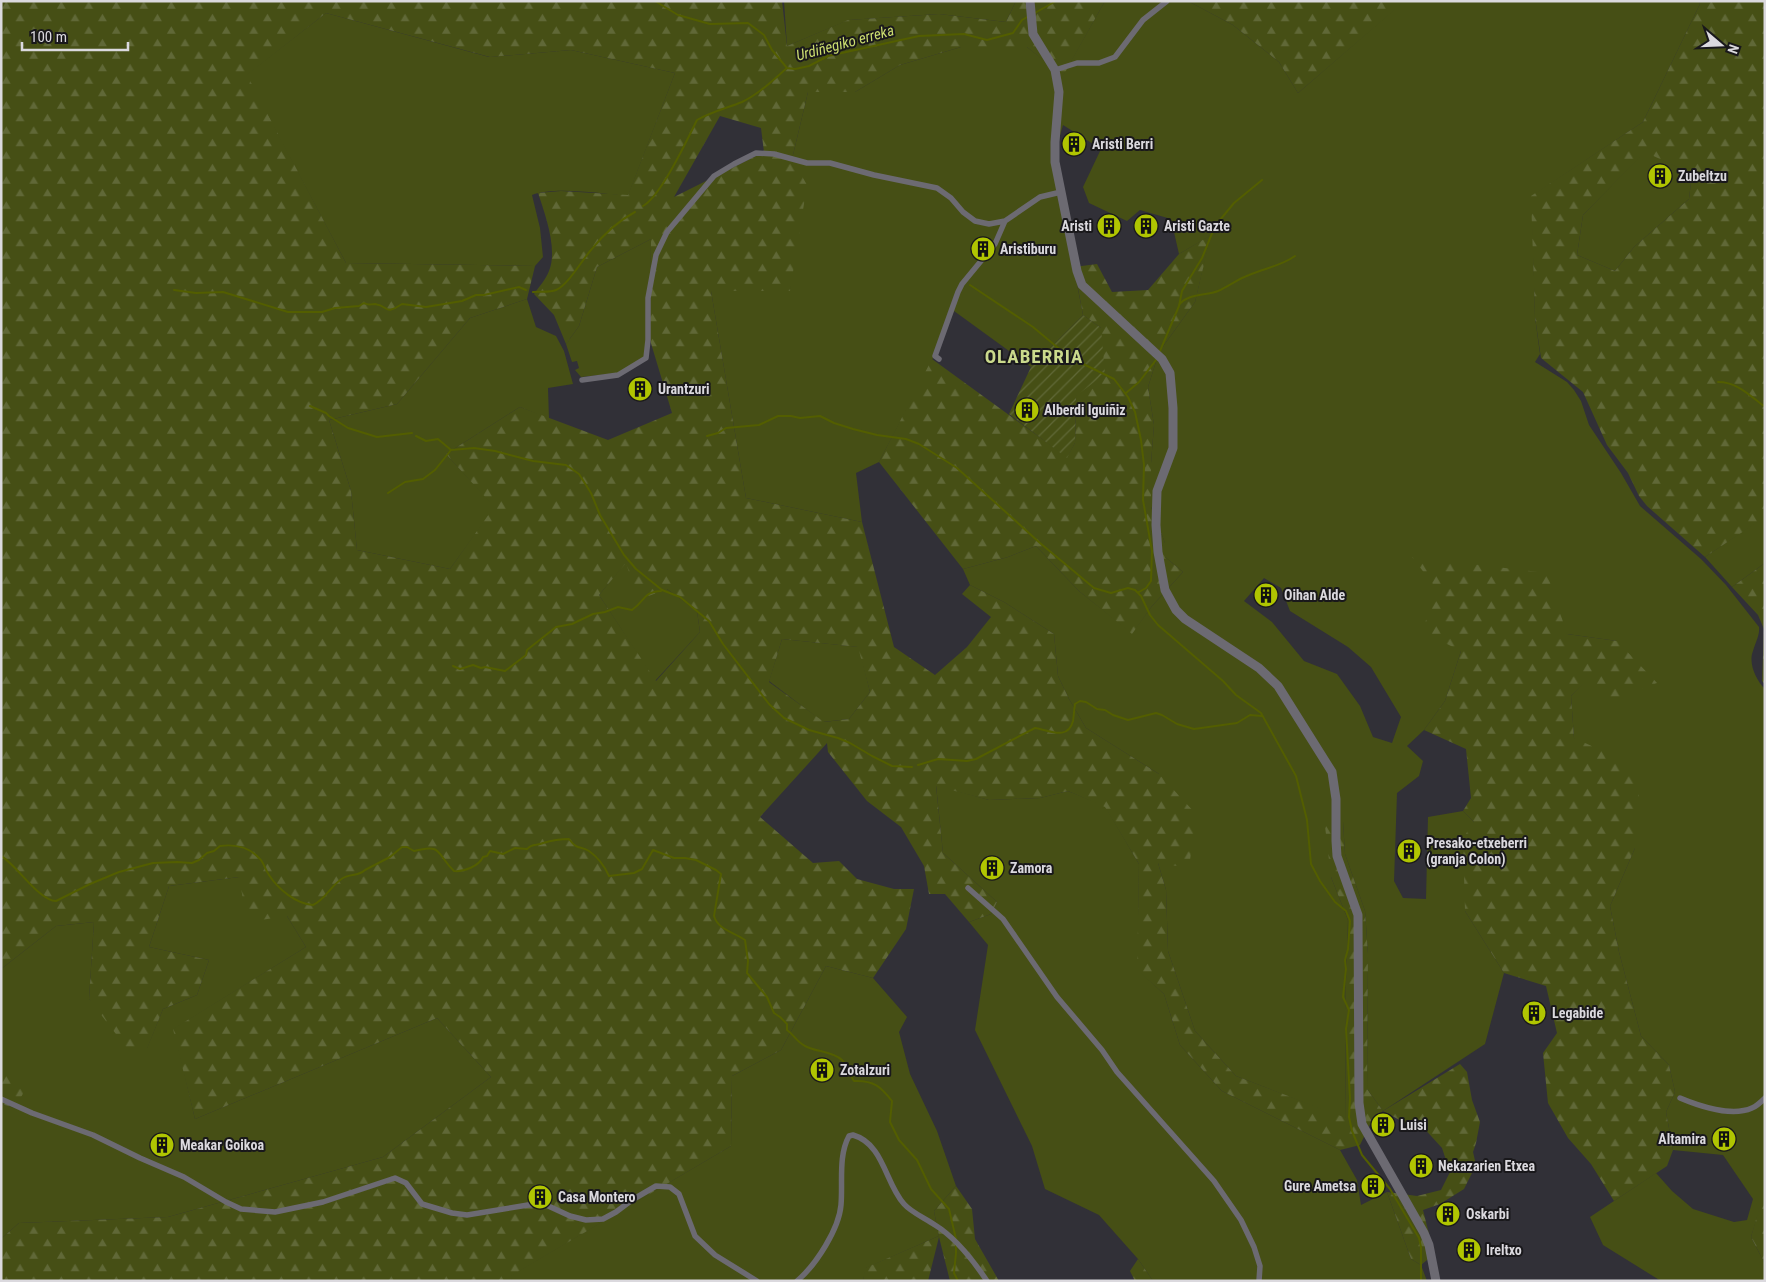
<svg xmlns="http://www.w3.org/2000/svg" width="1766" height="1282" viewBox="0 0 1766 1282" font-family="'Roboto Condensed',sans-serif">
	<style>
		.grass { fill: #464f15; fill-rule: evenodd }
		.forest { fill: url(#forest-firs); fill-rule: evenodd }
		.garden { fill: url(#garden-furrows) }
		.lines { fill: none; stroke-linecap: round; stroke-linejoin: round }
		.stream { stroke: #535e00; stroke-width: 2 }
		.street { stroke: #6c6a72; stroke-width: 5.5 }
		.secondary { stroke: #6c6a72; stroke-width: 9 }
		.labels { text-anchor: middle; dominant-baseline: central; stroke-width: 4; stroke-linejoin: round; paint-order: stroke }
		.poi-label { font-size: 14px; font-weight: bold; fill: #dbd9de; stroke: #19181b; text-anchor: start }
		.water-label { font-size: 15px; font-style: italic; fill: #cbdd70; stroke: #19181b }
		.district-label { font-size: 19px; font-weight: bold; letter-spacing: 1px; fill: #cad98c; stroke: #19181b }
	</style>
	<defs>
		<pattern id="forest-firs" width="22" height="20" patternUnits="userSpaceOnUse" patternTransform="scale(1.25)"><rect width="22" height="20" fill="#464f15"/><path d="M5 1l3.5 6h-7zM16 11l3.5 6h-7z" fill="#606837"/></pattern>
		<pattern id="garden-furrows" width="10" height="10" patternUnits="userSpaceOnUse" patternTransform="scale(1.25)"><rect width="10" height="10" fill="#464f15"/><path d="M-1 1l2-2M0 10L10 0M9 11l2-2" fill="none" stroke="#606837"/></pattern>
	</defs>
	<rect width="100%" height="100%" fill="#313037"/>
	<path class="grass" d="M784,1H1016L1006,22L939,14L849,20L787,46Z
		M1105,1H1188L1233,25L1279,62L1298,93L1404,1H1699L1700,4L1643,122L1532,196L1535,317L1540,354L1535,362L1567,382L1574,390L1581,401L1589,425L1621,473L1640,506L1701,559L1726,585L1759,627C1760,635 1755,643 1753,651C1748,663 1756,680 1765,689V1192L1751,1237L1765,1264V1281H1661L1603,1245L1590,1217L1656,1173L1672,1191L1693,1209L1734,1222L1747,1220L1753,1199L1723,1155L1673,1150L1666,1112L1675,1092L1669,1065L1641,1036L1619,952L1610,906L1635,848L1574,738L1571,696L1588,679L1617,641L1567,634L1439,592L1461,651L1445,701L1424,730L1407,746L1423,761L1419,776L1397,793L1394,881L1403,898L1426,899L1428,817L1463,811L1474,822L1465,911L1504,973L1485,1044L1383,1111L1367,1089L1368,954L1365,911L1345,854L1343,822L1331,877L1348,920L1345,1011L1346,1119L1236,1076L1195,1031L1168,951L1166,890L1158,863L1159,774L1086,728L1069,699L1058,676L1054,634L1004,602L970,585L963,569L1008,557L1036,546L1079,591L1132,633L1152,606L1183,572L1165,557V543L1151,507V463L1154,425L1148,387L1159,352L1195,302L1210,236L1179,254L1171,219L1140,210L1127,221L1089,203L1083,187L1101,149L1063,125L1053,160L1083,315L1031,367L954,311L928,369L879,462L856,473L862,522L746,498L711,291H790L792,159L808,92H855L900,65L961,47H1027L1063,75ZM1264,578L1281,588L1290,611L1348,647L1371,667L1401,717L1392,743L1373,737L1360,706L1337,674L1304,661L1272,622L1244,601Z
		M326,13L489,57L571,50L675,73L628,196C602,194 556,186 532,195L540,228L543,257L535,266L346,263L246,75Z
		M1645,151L1692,174L1689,199L1634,247L1615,271L1577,255L1583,215Z
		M651,239L650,340L644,359L618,373L581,377L575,370L579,368L577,361L572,362L566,344L579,326L597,267Z
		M527,299L536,327L556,336L564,351L573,384L548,388L549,419L520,407L446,454L495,507L450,569L357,550L351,491L329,420L397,404L470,318Z
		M1765,516V563L1732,587L1705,557Z
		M626,562L667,589L697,611L700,632L655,681L599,595Z
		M782,639L859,647L870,692L849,719L823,722L769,681Z
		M936,785L989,800L1040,798L1068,791L1105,806L1139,864L1138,970L1164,994L1180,1045L1222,1091L1340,1150L1357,1180L1361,1205L1387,1192L1411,1259L1421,1265L1427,1281H1153L1138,1259L1099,1215L1045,1189L1032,1146L975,1030L988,945L969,922L991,914L997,902L943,853Z
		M239,877L287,916L306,947L174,1029L195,1119L437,1018L491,1077L383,1157L168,1217L19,1223L1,1239V1104L15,1108L5,1073L1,1071V969L56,926L94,922L89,999L147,1048L163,1009L197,995L209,960L149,947L169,886Z
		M826,966L873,978L907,1017L899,1032L910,1074L937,1131L956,1186L934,1211L939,1236L866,1268L863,1281H512L510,1276L731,1146L732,1076L781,1050Z"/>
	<path class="forest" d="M1,1H782L787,46L848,20L939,14L1006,22L1016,1H1105L1063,76L1027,47H961L900,65L855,92H808L792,159L807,185L790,291H711L746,498L862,522L894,647L935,675L967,647L991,617L962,594L970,585L1004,602L1054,634L1058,676L1069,699L1086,728L1159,774L1196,814L1189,868L1158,863L1166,890L1168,951L1195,1031L1236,1076L1346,1118L1345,1011L1348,920L1331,877L1325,826L1343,822L1345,854L1365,911L1368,954L1367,1089L1383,1111L1460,1064L1467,1072L1472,1100L1480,1122L1476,1143L1473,1152L1476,1165L1464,1189L1440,1204L1423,1210L1434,1254L1421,1265L1411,1259L1387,1192L1417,1196L1441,1190L1450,1172L1442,1148L1421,1125L1405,1123L1383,1111L1372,1120L1360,1145L1340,1150L1222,1091L1180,1045L1164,994L1137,970L1139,864L1105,807L1068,791L1040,798L989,800L936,786L943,853L997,902L991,914L969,922L945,894H929L924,866L901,827L867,801L828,752L827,743L760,817L813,863L839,861L857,879L894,889H914L906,929L873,978L826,966L781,1050L732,1076L731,1146L511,1276L512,1281H1V1239L19,1223L168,1217L383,1157L491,1077L437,1018L195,1119L173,1029L306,947L287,916L247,922L239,877L169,886L149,947L209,960L197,995L163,1009L147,1049L129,1051L89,999L94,922L56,926L1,969ZM326,13L490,57L571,50L675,73L628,195L561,191L538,193C545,214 558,249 549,271C546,279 539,287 534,294L554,315L566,344L579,326L597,267L651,239L650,340L672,413L608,440L520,407L446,454L494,507L450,569L357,550L351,491L329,420L397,404L470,318L527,299L535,266L346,263L247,75ZM720,116L761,128L764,152L674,197ZM626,563L638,600L667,589L697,611L700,632L656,681L599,595ZM782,639L858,647L870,692L849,719L824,722L769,682Z
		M1188,1H1405L1298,93L1279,62L1233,25Z
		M1699,1H1765V517L1705,557L1647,506L1639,496L1628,473L1607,445L1583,392L1541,358L1535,317L1531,196L1643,122L1700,4ZM1645,152L1692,174L1689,199L1634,247L1615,271L1577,255L1583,215Z
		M1211,235L1195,302L1159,352L1148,387L1154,425L1151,463V507L1165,543V557L1183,572L1152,606L1132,634L1079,591L1036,546L1008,557L963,569L879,462L932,359L1067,457L1075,443L1076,396L1101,328L1083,315L1074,267L1097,264L1112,292L1148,290L1179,254Z
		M1412,557L1547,573L1567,634L1617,641L1657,683L1609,702L1588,680L1571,696L1574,738L1636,766L1639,792L1635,848L1610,906L1619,952L1641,1036L1669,1065L1675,1092L1666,1112L1673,1150L1667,1166L1614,1201L1591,1164L1568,1138L1548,1103L1543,1053L1557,1033L1546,986L1504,973L1465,911L1463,838L1474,822L1463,811L1471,798L1466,749L1424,730L1445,701L1461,651L1421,631L1439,592Z
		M1765,563V684L1762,681L1764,629L1758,615L1732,587Z
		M1,1071L5,1072L25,1090L15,1108L1,1104Z
		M956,1186L972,1209L975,1239L999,1281H950L939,1237L928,1281H863L865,1268L939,1236L934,1211Z
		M1765,1188V1264L1751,1237Z
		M1138,1259L1153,1281H1135L1130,1271Z"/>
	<path class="garden" d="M1083,315L1101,328L1105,374L1076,396L1075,443L1067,458L1009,414L1031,367Z"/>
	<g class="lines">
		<path class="stream" d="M655,1L678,15L710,24L748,23L764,35L772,50L787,68L795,69L809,66L828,56L919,36L964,34L987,40L1013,33L1022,20L1029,16
			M1033,14L1056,1
			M643,206C661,196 687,140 697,120C711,112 727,108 742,102C759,94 773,80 787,68
			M970,285L1033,327L1069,357L1114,379L1128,397L1135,412L1141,440L1144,465L1143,500L1152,551L1151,581L1146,588L1139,592
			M174,290L196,293L223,292L288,312H322L335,308L359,306L364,303C369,306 370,304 375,304C390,306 383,316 402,304L426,307L462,301L476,295H484L519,287L526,290
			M533,292C539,291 549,293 556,290C568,285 582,260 591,250C603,235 618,221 635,212
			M1179,305C1188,293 1206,296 1218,291C1229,286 1238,279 1249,275C1265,268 1281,266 1295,256
			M1160,351L1179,306L1182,291L1202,258L1215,226L1234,203L1262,180
			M1718,382C1738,382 1750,396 1765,407
			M1126,393L1139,382L1156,360
			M310,406L326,413L329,416L348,428L377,437L412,433
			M416,436L426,441L438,439L451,450L474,448L495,451L533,461L566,465L579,474L591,493L600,515L624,555L636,569L662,590L680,597L709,621L723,644L769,704L784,718L809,730L838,738L850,743L872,756L892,766L912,767
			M707,436L718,433L726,428L759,425L778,416H791L800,418L820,416L834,423L853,429L877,435L906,439L919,444L957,468L1040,543L1094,588L1111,593L1128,588L1135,590L1141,596L1150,615L1158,625L1223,681L1236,695L1261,713L1296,776L1307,820L1311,864L1320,881L1335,902L1346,911L1350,921L1348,949L1345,960L1346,969L1343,997L1349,1010L1346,1029L1350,1098L1349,1117L1352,1131L1362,1155L1390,1189L1419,1238L1421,1247V1281
			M388,493L405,482L423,479L435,470L451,450
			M453,666L460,669L473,665L481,668L485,667L505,671L526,655L527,650L556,627L572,624L593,614L605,612L618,607L632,610C646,600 643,592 661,591
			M918,765L938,759L967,761L976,759L1035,728C1049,730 1068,741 1073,721C1074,715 1074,710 1075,704L1080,701L1086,702L1097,709L1105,710L1113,715L1128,720L1156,713L1162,715L1177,724L1194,729L1237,723L1250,715L1262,716
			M1,856C16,864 39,901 56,901L90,884L119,872L153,863L177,862L192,863L199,860L207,853L214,851L220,846C234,844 249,847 259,858C264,862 265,870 269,875C278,889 296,904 313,905C326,899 331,885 343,878C350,874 359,876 365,870L390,857L402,847H407L414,851C443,843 436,854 454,871C464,872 479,866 483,857L487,856L490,851L503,854L515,848L527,849C532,843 537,846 543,843C553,840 558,839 569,839C578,851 580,845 589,851C599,858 604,865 609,876L634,873L642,869L653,850L674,858H685L696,860L716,870L721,874L714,916C718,930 734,932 745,940L748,961L747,973L767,997L774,1013L780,1017L787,1024V1030C794,1035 797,1042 805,1046C816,1052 832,1051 842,1060C848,1066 850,1075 854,1081C874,1080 881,1087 892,1101L890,1122L899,1140L917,1160L931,1189L949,1209L956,1239
			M956,1244V1253L954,1273L958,1281"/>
		<path class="street" d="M1055,70L1077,63H1099L1115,57L1143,20L1167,1
			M939,359L935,356L958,292L962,284L995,244L1005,221
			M582,380L618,375L646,358L648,340V298L656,255L667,232L714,176L734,164L756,153L774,154L807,163H830L874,175L937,188L951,198L963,212L975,221L989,224L1005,221L1040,197L1061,192
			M968,888L1003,919L1057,997L1102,1050L1117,1072L1214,1181L1241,1220L1254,1247L1260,1266L1259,1281
			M1680,1098C1699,1106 1732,1117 1752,1108C1757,1106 1761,1102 1765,1098
			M1,1099L32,1113L93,1135L140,1158L184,1177L226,1202L241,1209L275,1212L323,1202L395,1178L406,1183L422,1204L452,1213L467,1215L528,1205L544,1204L570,1216L586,1220L603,1219L616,1212L632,1200L656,1186L670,1187L679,1194L695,1236L715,1255L757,1281
			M797,1281C816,1265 839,1229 841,1205C843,1183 838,1156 849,1136L853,1135C884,1144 885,1183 904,1204C912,1213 925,1218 935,1225C956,1238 973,1260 987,1281"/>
		<path class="secondary" d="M1030,1L1033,34L1055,70L1059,92L1055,142V162L1077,271L1082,285L1162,359L1170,373L1173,408V448L1157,491L1156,525L1158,552L1165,590L1176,610L1185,619L1259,668L1278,686L1332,772L1336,799V841L1337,856L1358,915L1359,1103L1362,1124L1424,1233L1429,1245L1436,1281"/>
	</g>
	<defs>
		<symbol id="building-disc" viewBox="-11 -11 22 22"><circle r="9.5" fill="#b0c501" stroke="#19181b"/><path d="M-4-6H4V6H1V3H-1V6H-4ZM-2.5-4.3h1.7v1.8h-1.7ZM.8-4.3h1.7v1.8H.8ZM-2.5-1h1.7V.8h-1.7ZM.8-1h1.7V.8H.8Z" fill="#111"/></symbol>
	</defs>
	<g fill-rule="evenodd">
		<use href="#building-disc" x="1060" y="130" width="28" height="28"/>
		<use href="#building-disc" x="1646" y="162" width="28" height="28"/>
		<use href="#building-disc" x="1095" y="212" width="28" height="28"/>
		<use href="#building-disc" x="1132" y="212" width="28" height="28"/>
		<use href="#building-disc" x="969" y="235" width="28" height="28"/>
		<use href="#building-disc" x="626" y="375" width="28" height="28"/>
		<use href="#building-disc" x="1013" y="396" width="28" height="28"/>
		<use href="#building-disc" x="1252" y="581" width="28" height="28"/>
		<use href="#building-disc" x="1395" y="837" width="28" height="28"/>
		<use href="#building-disc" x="978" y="854" width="28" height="28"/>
		<use href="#building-disc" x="1520" y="999" width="28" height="28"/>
		<use href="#building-disc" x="808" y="1056" width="28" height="28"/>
		<use href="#building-disc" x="1369" y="1111" width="28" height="28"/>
		<use href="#building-disc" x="1710" y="1125" width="28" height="28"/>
		<use href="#building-disc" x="148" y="1131" width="28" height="28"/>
		<use href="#building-disc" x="1407" y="1152" width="28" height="28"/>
		<use href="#building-disc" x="1359" y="1172" width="28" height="28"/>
		<use href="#building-disc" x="526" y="1183" width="28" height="28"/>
		<use href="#building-disc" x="1434" y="1200" width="28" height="28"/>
		<use href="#building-disc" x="1455" y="1236" width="28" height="28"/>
	</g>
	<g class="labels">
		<g class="poi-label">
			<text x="1092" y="144">Aristi Berri</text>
			<text x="1678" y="176">Zubeltzu</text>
			<text x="1092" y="226" text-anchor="end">Aristi</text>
			<text x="1164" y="226">Aristi Gazte</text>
			<text x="1000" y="249">Aristiburu</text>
			<text x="658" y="389">Urantzuri</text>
			<text x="1044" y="410">Alberdi Iguiñiz</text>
			<text x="1284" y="595">Oihan Alde</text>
			<text x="1426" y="843">Presako-etxeberri<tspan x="1426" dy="16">(granja Colon)</tspan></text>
			<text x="1010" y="868">Zamora</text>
			<text x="1552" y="1013">Legabide</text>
			<text x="840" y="1070">Zotalzuri</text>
			<text x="1400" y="1125">Luisi</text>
			<text x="1706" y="1139" text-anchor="end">Altamira</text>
			<text x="180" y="1145">Meakar Goikoa</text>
			<text x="1438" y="1166">Nekazarien Etxea</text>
			<text x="1356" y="1186" text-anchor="end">Gure Ametsa</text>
			<text x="558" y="1197">Casa Montero</text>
			<text x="1466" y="1214">Oskarbi</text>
			<text x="1486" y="1250">Ireltxo</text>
		</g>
		<g class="water-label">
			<text transform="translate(845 43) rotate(-15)">Urdiñegiko erreka</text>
		</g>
		<g class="district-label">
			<text x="1034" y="356">OLABERRIA</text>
		</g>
	</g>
	<rect width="1766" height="1282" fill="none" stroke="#dbd9de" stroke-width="5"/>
	<g transform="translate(1721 45) rotate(109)" stroke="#19181b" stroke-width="4" paint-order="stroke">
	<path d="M0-4L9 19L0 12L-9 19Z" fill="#dbd9de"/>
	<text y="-8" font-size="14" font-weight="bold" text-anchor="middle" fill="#dbd9de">N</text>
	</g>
	<path d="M22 42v8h106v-8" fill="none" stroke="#dbd9de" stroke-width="2.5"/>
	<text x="30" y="42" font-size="15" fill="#dbd9de" stroke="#19181b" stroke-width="4" paint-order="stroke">100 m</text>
</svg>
